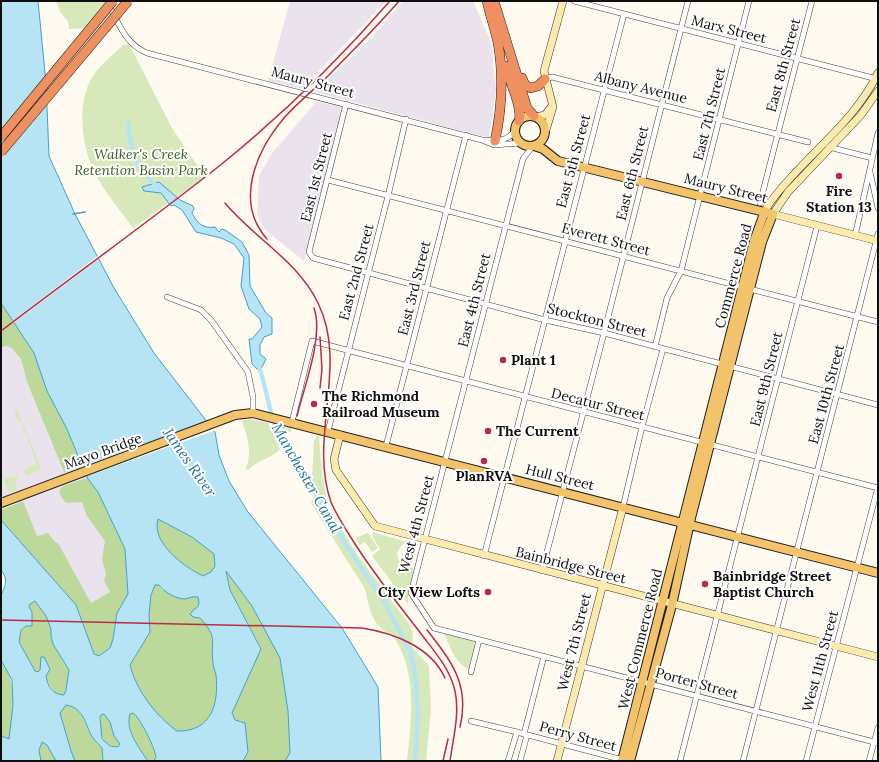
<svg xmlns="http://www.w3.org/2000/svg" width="879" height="762" viewBox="0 0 879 762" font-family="Lora,serif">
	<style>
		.industrial { fill: #eae3ed }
		.green { fill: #d7e8bb }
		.forest { fill: #bdd89b }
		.water { fill: #b7e4f4; stroke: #41a1c8; fill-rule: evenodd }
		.pier { fill: #fefaf0 }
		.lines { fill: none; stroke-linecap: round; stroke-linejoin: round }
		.stream { stroke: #41a1c8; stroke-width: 1.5 }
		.canal { stroke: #b7e4f4; stroke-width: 4.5 }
		.street-casing { stroke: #414141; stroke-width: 6 }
		.secondary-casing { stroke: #303030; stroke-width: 8 }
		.primary-casing { stroke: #1f1f1f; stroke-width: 10 }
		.highway-casing { stroke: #1f1f1f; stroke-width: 10 }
		.street { stroke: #fff; stroke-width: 5 }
		.secondary { stroke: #fceaae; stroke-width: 7 }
		.primary { stroke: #f3c36c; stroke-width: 8 }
		.highway { stroke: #ee905f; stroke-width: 9 }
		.rail { stroke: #b92c42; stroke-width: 1.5 }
		.highway-bridge-casing { stroke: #1f1f1f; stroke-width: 10; stroke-linecap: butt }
		.highway-bridge { stroke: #ee905f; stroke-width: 9 }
		.poi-dot { fill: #b92c42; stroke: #fff; stroke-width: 1.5 }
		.labels { text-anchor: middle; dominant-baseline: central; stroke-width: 4; stroke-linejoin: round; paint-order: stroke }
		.street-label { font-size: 14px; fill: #0e0e0e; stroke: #fff }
		.park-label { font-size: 14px; font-style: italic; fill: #366421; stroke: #fff }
		.poi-label { font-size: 14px; font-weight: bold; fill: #0e0e0e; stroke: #fff; text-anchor: start }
		.water-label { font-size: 15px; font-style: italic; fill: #1c739c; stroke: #fff }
	</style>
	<rect width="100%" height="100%" fill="#fefaf0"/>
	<path class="industrial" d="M290,1H386L302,89L268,81Z
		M403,1H473L491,42L496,90L489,138L315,92L373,36Z
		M317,101L343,108L304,261L264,229L257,214L259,176L272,153Z
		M1,303L79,457L88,479L98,492L117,613L76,605L1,520Z"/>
	<path class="green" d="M56,1H106V2L86,28L69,29L68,21L60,12Z
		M129,44L172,128L205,177L133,228C118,207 97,184 89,159C81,136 79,103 90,81C97,67 112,56 123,45Z
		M18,411L41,468L40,470L27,476L23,470L37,464L21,421L17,420L14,412Z
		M250,419L268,423L280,449C272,459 258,459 249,470L246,469C252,451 248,438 242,421Z
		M278,426L291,428V431L286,435L298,457L295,459L280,436Z
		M317,435L319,437L322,475L328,507L358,556L409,624L413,632L412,647L429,666L431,709L426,761H407C411,724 417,678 398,644C392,633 388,635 381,628C370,619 368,601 365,589L311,503L317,492L309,482L312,476L314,441Z
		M19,475L15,482L17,490L9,493L4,479Z
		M373,532L406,542L401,546L397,553L398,559L403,566L414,568L408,596V604L372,556L380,549L372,536Z
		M368,533L378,548L372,552L365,542L360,545L355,538Z
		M444,633L475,642L469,669C455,664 450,646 444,633Z"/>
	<path class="forest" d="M1,303L34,353L47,391L66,427L82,466L64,472L27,382L21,359L13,349L7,346L1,347Z
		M87,478L98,492L125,549L128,594L117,613L113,639L110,648L99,656L94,654L76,605L1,520V510L23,501L37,536L48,533L56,543H58L91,603L110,592L104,581L106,574L102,559L105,541L87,516L82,502L66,503L62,498L59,491L63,486Z
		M158,519L192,537L214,554L215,567L211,573L203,576C184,567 151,543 158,519Z
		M226,570L252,606L280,658L288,711L290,753L285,761H243L248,752L232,713L261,648L230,590Z
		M155,585H159L162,590L198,597L200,604L196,618L200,617C219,639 210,639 213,663C213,667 215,670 216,675C219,703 212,732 177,731C156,716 136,690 130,665L150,632L149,615L151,595Z
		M35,601L46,616L51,629V636L53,644L69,670L66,690L64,696C48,693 50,679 40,670L38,672L35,671L19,642L21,631L26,626L32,612L29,607L31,603Z
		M1,660C19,683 12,713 9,739L1,736Z
		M66,705C85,708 84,726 93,738C96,742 100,745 102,748L103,761H75L71,751L60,713Z
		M133,713C140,718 156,750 156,758L153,761H148C139,748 125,730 130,714Z
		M104,714L110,722L114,736L120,744L118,747C99,745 100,731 101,715Z
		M42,742L47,745L56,761H41L39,750Z"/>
	<path class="water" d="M1,1H38L46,83L49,156L75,214L114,288L154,353L215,432L219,455L229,481L248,512L342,628L378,687L381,761H285L290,753L288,711L280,658L252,606L226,571L230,590L261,649L232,713L235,720L245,723L248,752L243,761H153L156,758C156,750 140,717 133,713L130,714C125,730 139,748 148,761H103L102,748C100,745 96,742 93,738C85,726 85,708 66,705L60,713L71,751L75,761H56L47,745L42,742L39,750L41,761H1V736L9,739L13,705L12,680L1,660V595C6,586 8,578 1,570V520L76,605L94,654L99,656L110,648L113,639L117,613L128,594L125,549L98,492L88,479L66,427L47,391L34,353L1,303ZM158,519L192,537L214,554L215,566L211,572L203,576C184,567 151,543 158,519ZM155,585H159C164,592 176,599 185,599C190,598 192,596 198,597C201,609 196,606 190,614L193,617L200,618C219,639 210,639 213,663C213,667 215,670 216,675C219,703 212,732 177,731C156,716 136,690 130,665L150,632L149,615L151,595ZM35,601L46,616L51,629V636L53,644L69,670L66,690L64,695C52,694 48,687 46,676L50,669L44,657H41L40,670L38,672L35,671L19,642L21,630L26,626H32V612L29,607L30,604ZM104,714L110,722L114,736L120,744L118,747L110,746L102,739L100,717L101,715Z
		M159,182L180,200L193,206L194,209L192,213C197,223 203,229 215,227L219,232L222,229L225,230L242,242L249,255L250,286L266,313L272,318V334L264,337L260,345V354L266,359L261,369H257L252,364L249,339H252L262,327L260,319L249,309L241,286L244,258L234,244L221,238L196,232L182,210L174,205L171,206L161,193L144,191L142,187Z"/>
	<path class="pier" d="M99,255L100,258L12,324L11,322Z
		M209,420L216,430L85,477L81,467Z"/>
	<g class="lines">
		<path class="stream" d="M73,214L85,212"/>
		<path class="canal" d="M128,123C130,148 136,171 157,186
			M258,364C267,388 269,415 280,439L320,500L348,548L384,601L411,653L415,674L418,715L415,761"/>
		<defs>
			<path id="street" d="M574,1L877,79
				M108,4C119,23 125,44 147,53L482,140L494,145L521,143
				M545,79L552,77L808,142
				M346,104L309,252L313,258L545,320L604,333L878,405
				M483,140C496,140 507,143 515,130
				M532,147L523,159L411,593L434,628L878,743
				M829,147L872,158
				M870,172L878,208
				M328,180L878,322
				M760,203L812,1
				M855,236L878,133
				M167,297L201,310L211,320L248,372L253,397V413
				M655,347L667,298L681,271L749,1
				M292,422L312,341L878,488
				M328,431L388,196L406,119
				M386,446L466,135
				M623,507L642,427L663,349
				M484,556L624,14
				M542,571L604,333L688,1
				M471,672L479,640
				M471,721L517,732
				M524,734L623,760
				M508,761L517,732L524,734L544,656
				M520,761L527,735
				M680,761L817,226
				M743,761L878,234
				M806,761L878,487
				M869,761L878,728"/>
			<path id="secondary" d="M878,91L861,115L788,192L773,214L878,241
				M536,117L545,115L551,107
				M546,130L553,107L544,71L563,1
				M765,211C773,196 786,183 798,170C826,140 860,111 878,73
				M340,435L334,459L336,470L375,526L878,657
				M557,761L623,507"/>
			<path id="primary" d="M515 131a15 15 0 1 1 30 0a15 15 0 1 1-30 0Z
				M534,146L543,149L558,161L773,214L762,242L691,518L672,605L630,761
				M1,503L235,415L253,413L878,573
				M622,761L754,241L765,211"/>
			<path id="highway" d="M487,1C490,15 495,29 498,43C504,77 502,108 495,141
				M494,1L527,108L534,116
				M506,66C509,82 523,107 519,121
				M522,78L525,85L531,88L538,86L545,79"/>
		</defs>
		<use href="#street" class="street-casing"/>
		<use href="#secondary" class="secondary-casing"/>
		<use href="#primary" class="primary-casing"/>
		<use href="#highway" class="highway-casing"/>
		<use href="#street" class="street"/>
		<use href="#secondary" class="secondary"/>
		<use href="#primary" class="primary"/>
		<use href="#highway" class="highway"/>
		<path class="rail" d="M225,203C255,239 297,260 318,303C349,366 308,437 331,502C336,514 343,525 350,536C370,569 395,600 419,631C433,650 450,668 455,691C460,713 453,739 450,761
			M267,239C234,202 256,151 284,118C298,102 315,89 330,74C353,50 377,27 399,1
			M1,331C73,276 147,223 218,167C280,117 338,61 390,1
			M320,337L322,369L320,388
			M297,416C304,387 324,336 314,308
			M1,620L362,628C394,633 431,647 445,678
			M427,630C452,662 470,685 460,727
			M443,761L448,739"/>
		<defs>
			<path id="highway-bridge" d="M1,137L113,1
				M1,152L128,1"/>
		</defs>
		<use href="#highway-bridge" class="highway-bridge-casing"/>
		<use href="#highway-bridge" class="highway-bridge"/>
	</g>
	<g class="poi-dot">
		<circle cx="839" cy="176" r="4"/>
		<circle cx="503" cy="360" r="4"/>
		<circle cx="314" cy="404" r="4"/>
		<circle cx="488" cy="431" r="4"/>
		<circle cx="484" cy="461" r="4"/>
		<circle cx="705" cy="584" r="4"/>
		<circle cx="488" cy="592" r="4"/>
	</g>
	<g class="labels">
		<g class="street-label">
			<text transform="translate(729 29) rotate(14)">Marx Street</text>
			<text transform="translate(783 65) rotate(-75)">East 8th Street</text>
			<text transform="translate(313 82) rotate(15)">Maury Street</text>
			<text transform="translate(641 87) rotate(14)">Albany Avenue</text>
			<text transform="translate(709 114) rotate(-76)">East 7th Street</text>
			<text transform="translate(573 161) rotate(-75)">East 5th Street</text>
			<text transform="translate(632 173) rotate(-76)">East 6th Street</text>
			<text transform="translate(316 177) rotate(-76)">East 1st Street</text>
			<text transform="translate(726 188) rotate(14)">Maury Street</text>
			<text transform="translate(606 239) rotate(15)">Everett Street</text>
			<text transform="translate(356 272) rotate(-75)">East 2nd Street</text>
			<text transform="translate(733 276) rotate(-75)">Commerce Road</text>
			<text transform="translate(414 288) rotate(-76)">East 3rd Street</text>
			<text transform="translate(474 300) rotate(-76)">East 4th Street</text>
			<text transform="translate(597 320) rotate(14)">Stockton Street</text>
			<text transform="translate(766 379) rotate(-76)">East 9th Street</text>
			<text transform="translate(826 394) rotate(-75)">East 10th Street</text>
			<text transform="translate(598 404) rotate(14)">Decatur Street</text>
			<text transform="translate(103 451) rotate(-20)">Mayo Bridge</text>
			<text transform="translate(560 477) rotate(14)">Hull Street</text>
			<text transform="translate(416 524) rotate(-75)">West 4th Street</text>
			<text transform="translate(571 565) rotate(14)">Bainbridge Street</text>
			<text transform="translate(640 639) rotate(-76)">West Commerce Road</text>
			<text transform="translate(574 642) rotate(-76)">West 7th Street</text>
			<text transform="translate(820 661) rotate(-75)">West 11th Street</text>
			<text transform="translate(697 683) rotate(15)">Porter Street</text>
			<text transform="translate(578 736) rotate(15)">Perry Street</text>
		</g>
		<g class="park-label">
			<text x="141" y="154">Walker's Creek<tspan x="141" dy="16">Retention Basin Park</tspan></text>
		</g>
		<g class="poi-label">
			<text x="839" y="191" text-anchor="middle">Fire<tspan x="839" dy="16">Station 13</tspan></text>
			<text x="511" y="360">Plant 1</text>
			<text x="322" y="396">The Richmond<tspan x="322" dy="16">Railroad Museum</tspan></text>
			<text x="496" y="431">The Current</text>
			<text x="484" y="476" text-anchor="middle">PlanRVA</text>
			<text x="713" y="576">Bainbridge Street<tspan x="713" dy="16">Baptist Church</tspan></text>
			<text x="480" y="592" text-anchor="end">City View Lofts</text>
		</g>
		<g class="water-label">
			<text transform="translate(190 462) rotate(55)">James River</text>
			<text transform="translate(307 478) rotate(60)">Manchester Canal</text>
		</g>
	</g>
	<rect width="879" height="762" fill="none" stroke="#0e0e0e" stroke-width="4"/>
</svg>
